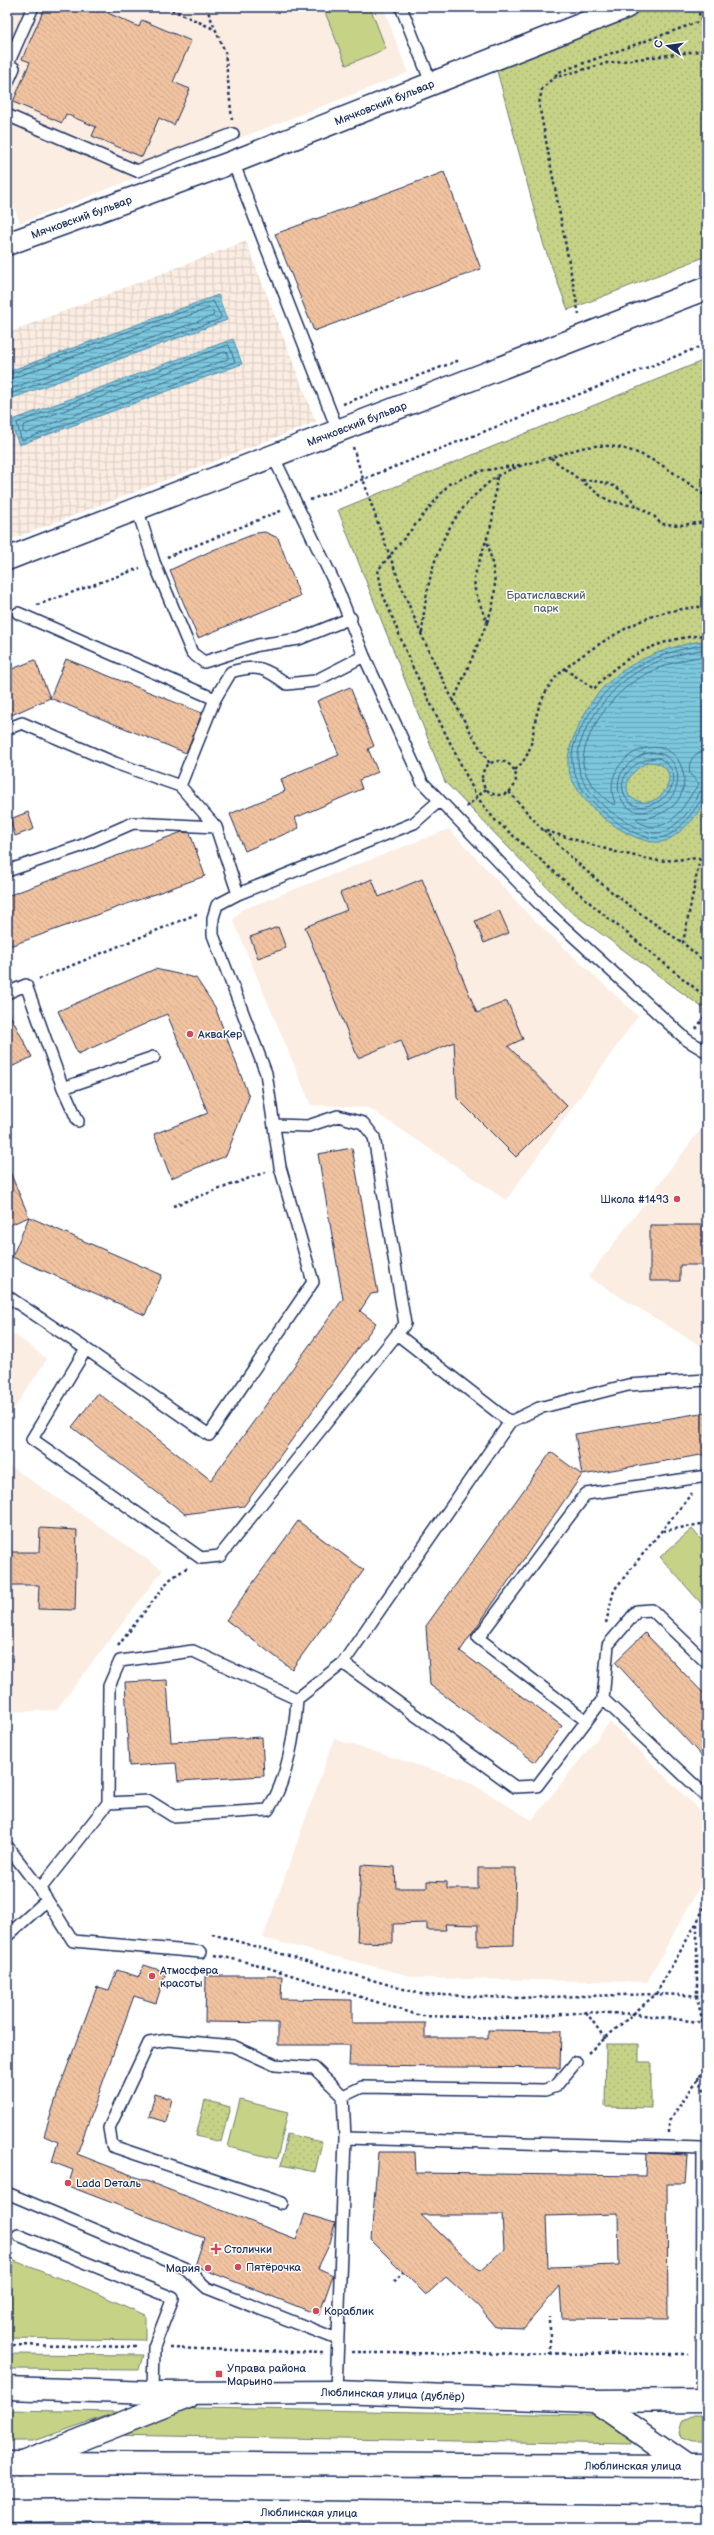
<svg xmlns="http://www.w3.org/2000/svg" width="714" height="2535" viewBox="0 0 714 2535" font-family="'Balsamiq Sans',sans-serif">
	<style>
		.built { fill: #fbede2 }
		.industrial { fill: url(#industrial-grid) }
		.green { fill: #c6d286; stroke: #708072 }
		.park { fill: url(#park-dots); stroke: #708072 }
		.water { fill: url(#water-rules); stroke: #558aa9; fill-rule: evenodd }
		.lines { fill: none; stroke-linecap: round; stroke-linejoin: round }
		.shore { stroke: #416c90; stroke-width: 1 }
		.building { fill: url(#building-back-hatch); stroke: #1b2f5e; fill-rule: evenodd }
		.lane-casing { stroke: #1b2f5e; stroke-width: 14 }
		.street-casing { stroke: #1b2f5e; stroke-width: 25 }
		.secondary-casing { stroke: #1b2f5e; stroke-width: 25 }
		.primary-casing { stroke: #1b2f5e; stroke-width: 25 }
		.path { stroke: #1b2f5e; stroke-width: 2.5; stroke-dasharray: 3 3; stroke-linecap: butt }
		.lane { stroke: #fff; stroke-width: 11 }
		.street { stroke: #fff; stroke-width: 22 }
		.secondary { stroke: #fff; stroke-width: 22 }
		.primary { stroke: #fff; stroke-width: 22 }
		.poi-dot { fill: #d1495b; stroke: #fff; stroke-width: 1.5 }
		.labels { text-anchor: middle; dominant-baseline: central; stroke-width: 3; stroke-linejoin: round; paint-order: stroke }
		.street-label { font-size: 11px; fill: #1b2f5e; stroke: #fff }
		.park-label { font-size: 11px; fill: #4e606a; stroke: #fff }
		.poi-label { font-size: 11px; fill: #1b2f5e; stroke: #fff; text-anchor: start }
	</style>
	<defs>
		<pattern id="industrial-grid" width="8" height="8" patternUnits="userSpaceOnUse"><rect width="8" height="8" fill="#fbede2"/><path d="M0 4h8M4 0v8" fill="none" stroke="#d7ccc4"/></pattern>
		<pattern id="park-dots" width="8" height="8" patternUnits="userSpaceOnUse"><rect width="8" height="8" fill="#c6d286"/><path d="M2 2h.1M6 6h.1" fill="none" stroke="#aab576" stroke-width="1.8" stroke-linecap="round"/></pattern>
		<pattern id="water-rules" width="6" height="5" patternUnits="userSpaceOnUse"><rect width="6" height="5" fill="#7bc7db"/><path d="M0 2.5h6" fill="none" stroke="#64a2b5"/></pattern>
		<pattern id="building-back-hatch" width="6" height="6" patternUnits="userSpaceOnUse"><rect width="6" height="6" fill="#f1c3a0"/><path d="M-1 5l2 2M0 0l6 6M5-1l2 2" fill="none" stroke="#cea88c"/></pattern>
	</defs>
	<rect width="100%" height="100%" fill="#fff"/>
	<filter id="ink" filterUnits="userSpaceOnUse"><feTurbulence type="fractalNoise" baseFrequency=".025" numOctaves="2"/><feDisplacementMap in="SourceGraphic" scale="8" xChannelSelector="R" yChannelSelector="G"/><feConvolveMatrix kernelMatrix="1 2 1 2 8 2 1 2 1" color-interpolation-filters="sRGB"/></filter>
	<g filter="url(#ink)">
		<path class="built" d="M7,7H383L408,73L20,223L7,190Z
			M449,829L531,917L638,1016L506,1200L369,1108L311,1105L233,920L241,910Z
			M707,1121V1350L588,1277Z
			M7,1329L47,1359L7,1419Z
			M7,1464L163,1570L56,1710L7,1712Z
			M610,1722L707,1818V1873L647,1982L418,1978L263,1938L334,1739L465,1780L532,1820Z"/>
		<path class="industrial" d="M246,241L316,422L7,541V333Z"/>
		<path class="green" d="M323,7H370L386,49L346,65Z
			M692,1529L707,1546V1610L660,1557Z
			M240,2100L288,2112L277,2159L228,2147Z
			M7,2258L85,2288L145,2315V2340L7,2338Z
			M7,2354L143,2355L139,2370L7,2369Z
			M194,2408L594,2415L631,2435L632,2444L106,2435Z
			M7,2410L118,2412L33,2441H7Z
			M695,2415H707V2442H692L681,2438L679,2432L682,2421Z"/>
		<path class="park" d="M647,7H707V256L568,310L544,246L496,67Z
			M707,359V1011L570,911L445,782L338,510Z
			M606,2044H639V2062H651V2108L605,2107Z
			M205,2100L230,2107L221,2142L196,2136Z
			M287,2134L322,2142L315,2172L281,2165Z"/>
		<path class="water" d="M218,295L227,320L7,400V372Z
			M233,339L242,364L19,445L10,421Z
			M707,640V766L704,768L707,770C707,794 704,811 685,827C678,833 670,841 660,842C627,845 564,794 568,759C570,741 580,721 589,706C614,665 662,647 707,640ZM648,762C690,762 661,821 629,796C622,780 635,769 648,762Z"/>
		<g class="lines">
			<path class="shore" d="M229,345L235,362L23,440L21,439L17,423Z
				M225,352L228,353V359L26,433L23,432V426Z
				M7,375L213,301L221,316L220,319L7,395
				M7,380L210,308L214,313L213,316L7,390
				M707,644C678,649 650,657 625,674C604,689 569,735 572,762C575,784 590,801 606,814C620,825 638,838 657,838C683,838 700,795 707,795
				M707,649C679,653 651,661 628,678C607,693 575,735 578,762C580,789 606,811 629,823C639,828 651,836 663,832C674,828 688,814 694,803C696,800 696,796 699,792L707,790
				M707,656C680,659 655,667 633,682C611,697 584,733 583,761C583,777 600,797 614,805L615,803C596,756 671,722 683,772C686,783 682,796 675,804C668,811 655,817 645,818C641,818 640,817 636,819C639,823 644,825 649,826C676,830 686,799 699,784L690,774C687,762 694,751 707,751
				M644,754C682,743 694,800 648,811C623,817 610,787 624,769C629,762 637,758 644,754Z
				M659,758C703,782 637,829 624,794C616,773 641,757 659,758Z"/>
		</g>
		<path class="building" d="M45,7H111L108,13L139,27L142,20L191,41L173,82L190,89L174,125L159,118L142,157L92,136L96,127L66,114L62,123L13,102L30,62L22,59Z
			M444,172L481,269L314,331L275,234Z
			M265,532L278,538L300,596L198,638L170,570L213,550L257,533Z
			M66,659L202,713L186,753L50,698L7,717V671L35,660L50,698Z
			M350,687L374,746L368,749L378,772L359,780L362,789L295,818L299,828L245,851L230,814L285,791L281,779L339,755L317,701Z
			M28,812L34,829L15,836L10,819Z
			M182,832L190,833L205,876L7,947V896Z
			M372,879L379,897L422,879L477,1013L507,1001L523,1039L508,1046L567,1106L516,1157L457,1098L454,1042L409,1061L401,1040L358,1058L305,927L347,910L340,893Z
			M499,910L509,933L484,943L475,921Z
			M278,927L286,948L258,958L250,937Z
			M155,969L196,978L215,1007L249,1097L226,1156L171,1178L154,1134L208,1113L167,1014L78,1054L58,1011Z
			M7,1009L32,1057L7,1069Z
			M352,1148L378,1293L371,1294L360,1311L376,1323L244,1506L185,1514L72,1427L98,1393L211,1480L343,1299L318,1154Z
			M7,1165L29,1217L7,1226Z
			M29,1217L162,1275L145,1315L12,1257Z
			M650,1225H707V1265H680V1281H650Z
			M707,1412V1454L582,1475L460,1651L562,1726L535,1762L430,1685L426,1626L551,1452L582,1475L575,1434Z
			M298,1521L364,1570L292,1669L226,1620Z
			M40,1528L77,1530L75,1610L38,1609L39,1585H7V1552H39Z
			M645,1633L707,1697V1762L615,1662Z
			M167,1680L171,1742L262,1737L264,1776L178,1781L176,1763L129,1766L125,1682Z
			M361,1865L395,1867L396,1888H427V1881L447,1882V1889H478V1868H516L514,1945L478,1946V1925L445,1924L446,1930H427V1923L393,1924V1943L357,1942Z
			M144,1965L166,1972L156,2003L134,1996L77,2154L296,2239L305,2214L335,2223L330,2243L318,2268L333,2275L319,2315L195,2266L204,2238L68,2186L73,2170L52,2162L58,2142L44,2136L59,2089L97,1987L109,1990L117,1970L139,1977Z
			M206,1976H282L281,1999L352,2000V2023H425V2038H488V2030L561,2031L560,2068L349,2066L350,2045H278V2023L205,2022Z
			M155,2094L172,2099L166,2122L149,2117Z
			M378,2152H415L416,2173L646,2176L647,2153L687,2155L685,2184H667L668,2319L562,2318L560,2286L524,2328L495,2327L478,2306L446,2277L426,2295L371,2240ZM618,2214L619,2265L548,2267L546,2216ZM421,2215H502L504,2249L480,2271Z"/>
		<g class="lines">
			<defs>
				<path id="lane" d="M401,7L432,85
					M7,66L33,7
					M7,84L14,68L8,65
					M7,115L137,171L233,134
					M233,162L338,431
					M273,456L338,590L364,656L422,782L547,912L687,1040L707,1052
					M137,508L154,562L192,653L204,662L258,645L299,639L351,618
					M18,613L215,699
					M7,729L22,723L115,763L180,786
					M216,827L180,786L215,699L231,672C258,664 265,668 287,684L315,681L364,656
					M7,871L78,847L133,823L216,827L238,894
					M7,993L26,985L63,1088L78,1121
					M63,1088L154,1057
					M7,1296L86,1349L32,1439L201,1558L220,1556L405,1324L374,1137L363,1123L338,1116L308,1126L275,1125
					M398,1335L510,1422
					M86,1349L209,1435L313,1282L280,1167L266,1073L213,935V918L217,905L238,894L414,823L439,801
					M343,1663L510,1422L539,1408L628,1385L707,1380
					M603,1699L608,1645L637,1611L652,1610L707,1663
					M585,1720L478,1638L586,1494L707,1476
					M108,1803L109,1686L120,1661L193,1651L297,1699
					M7,1846L40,1889
					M47,1900L40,1889L108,1803L149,1801L173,1816L268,1810C287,1781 295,1734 297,1699L343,1663L515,1787L537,1786L603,1699L707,1797
					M7,1936L47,1900L73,1941L201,1952
					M343,2096L362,2087L545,2090L556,2086L576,2062
					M345,2138L703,2148L702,2400
					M7,2193L185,2268L207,2288L337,2339
					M282,2203L112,2146L109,2128L149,2043L168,2040L233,2046L275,2065L314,2068L343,2096L345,2138L336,2392
					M18,2235L173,2298L154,2347L153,2393
					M400,2514L412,2528"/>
				<g id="street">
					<path id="s1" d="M7,244L233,162L626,7"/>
				</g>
				<g id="secondary">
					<path id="s2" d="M7,559L707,288"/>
					<path id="s3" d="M7,2388L153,2393L336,2392L595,2401L707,2400"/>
					<path d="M595,2401L688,2466"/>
					<path d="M22,2463L188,2397"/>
					<path d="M96,2510L116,2528"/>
				</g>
				<g id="primary">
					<path id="s4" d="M7,2463L707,2466"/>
					<path id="s5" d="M7,2511L96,2510L707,2517"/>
				</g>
			</defs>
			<use href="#lane" class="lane-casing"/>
			<use href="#street" class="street-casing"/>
			<use href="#secondary" class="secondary-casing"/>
			<use href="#primary" class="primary-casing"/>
			<path class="path" d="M166,7L214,29
				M206,7L225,52L232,120
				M697,7L707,39
				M555,76L559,72L701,21
				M579,315L539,104L542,89L553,78L607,63L707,50
				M343,404L460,360
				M353,447C387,557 428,666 490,764
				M551,458L601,496L610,501L638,507L654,516L661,524L681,525L707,522
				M520,465L480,471L449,484L378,570L382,592L411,664L477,797L494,819L597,909L707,998
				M582,480C606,481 624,486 637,507
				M310,500L707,344
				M167,557L283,510
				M37,605L140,568
				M487,622C501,589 493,571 487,538
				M422,633C426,582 437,532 475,495C483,488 491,479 501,474C516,466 532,463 549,458C570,452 586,444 608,446C646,449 678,476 707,497
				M565,669L594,689C621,655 665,637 707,635
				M453,702L487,623L475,590L474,578L492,522L497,476
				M482 778a17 17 0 1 1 34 0a17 17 0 1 1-34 0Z
				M515,770C537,751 530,729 540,704C544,695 549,685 555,678C572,659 626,626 650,617C669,610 688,608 707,606
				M509,792L543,830L616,852L659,861L700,858
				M466,807L486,789
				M544,830C586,875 632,909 683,943
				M707,848L700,858L683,943L707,964
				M707,968V979
				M39,979L199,913
				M696,1029L707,1013
				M173,1206L266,1172
				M7,1511H8
				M663,1531L707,1523
				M606,1623L614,1590L692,1493
				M118,1646L169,1580L188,1567
				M707,1902L697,1922V1996L707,2043
				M212,1934L421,1994L511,1998L656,1994L707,1996
				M215,1955L259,1965L421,2016L518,2018L586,2012L635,2014L707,2023
				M7,1994L9,2005L7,2010
				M586,2012L606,2040
				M588,2053L656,1994L697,1922
				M698,2077L707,2096
				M669,2133V2121L707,2066
				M394,2282L403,2272
				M7,2345L139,2347
				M170,2348L323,2353
				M352,2353L689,2354
				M550,2354V2317"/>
			<use href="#lane" class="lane"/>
			<use href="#street" class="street"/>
			<use href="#secondary" class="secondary"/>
			<use href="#primary" class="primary"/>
		</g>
	</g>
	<g class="poi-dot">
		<circle cx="190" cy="1034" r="4"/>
		<circle cx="677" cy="1199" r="4"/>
		<circle cx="152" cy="1976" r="4"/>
		<circle cx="68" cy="2183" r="4"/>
		<path d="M214 2243h4v4h4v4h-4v4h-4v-4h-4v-4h4z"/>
		<circle cx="238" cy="2267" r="4"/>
		<circle cx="208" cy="2268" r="4"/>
		<circle cx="316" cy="2311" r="4"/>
		<rect x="215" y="2370" width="8" height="8" rx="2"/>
	</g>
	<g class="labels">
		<g class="street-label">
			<text stroke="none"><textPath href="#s1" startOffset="403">Мячковский бульвар</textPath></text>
			<text stroke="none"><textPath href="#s1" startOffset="79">Мячковский бульвар</textPath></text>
			<text stroke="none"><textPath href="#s2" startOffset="375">Мячковский бульвар</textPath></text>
			<text stroke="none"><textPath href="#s3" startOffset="386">Люблинская улица (дублёр)</textPath></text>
			<text stroke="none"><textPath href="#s4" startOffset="626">Люблинская улица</textPath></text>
			<text stroke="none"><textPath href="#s5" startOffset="302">Люблинская улица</textPath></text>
		</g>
		<g class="park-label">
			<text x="546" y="595">Братиславский<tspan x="546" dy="13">парк</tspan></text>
		</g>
		<g class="poi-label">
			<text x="198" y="1034">АкваКер</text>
			<text x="669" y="1199" text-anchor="end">Школа #1493</text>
			<text x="160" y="1970">Атмосфера<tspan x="160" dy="13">красоты</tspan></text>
			<text x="76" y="2183">Lada Dеталь</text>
			<text x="224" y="2249">Столички</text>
			<text x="246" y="2267">Пятёрочка</text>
			<text x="200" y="2268" text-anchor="end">Мария</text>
			<text x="324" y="2311">Кораблик</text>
			<text x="227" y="2368">Управа района<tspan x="227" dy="13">Марьино</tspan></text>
		</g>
	</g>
	<rect width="714" height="2535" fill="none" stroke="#fff" stroke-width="24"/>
	<rect x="12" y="12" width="690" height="2511" fill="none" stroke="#1b2f5e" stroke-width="1.5" filter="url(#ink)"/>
	<g transform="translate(668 46) rotate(283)" stroke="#ffffff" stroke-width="3" paint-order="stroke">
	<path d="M0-3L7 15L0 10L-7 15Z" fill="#1b2f5e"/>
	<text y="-6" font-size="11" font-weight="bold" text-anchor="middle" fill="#1b2f5e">С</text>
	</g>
</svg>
